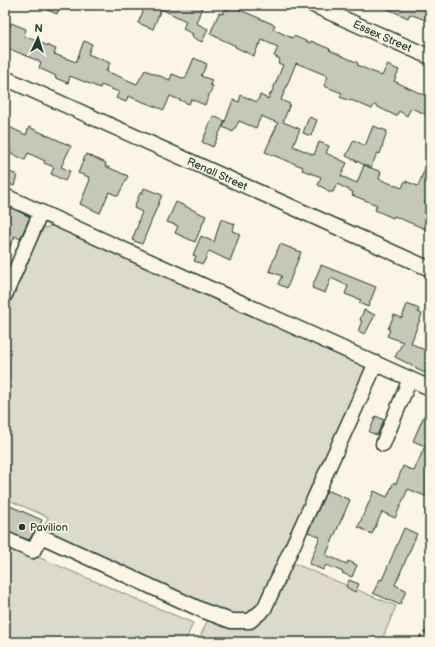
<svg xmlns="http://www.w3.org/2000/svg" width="435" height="647" viewBox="0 0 435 647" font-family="'Balsamiq Sans',sans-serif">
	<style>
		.green { fill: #dcdacc; stroke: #7e8c80 }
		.building { fill: #c5c7b9; stroke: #1f3d34 }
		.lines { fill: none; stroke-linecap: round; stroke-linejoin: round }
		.minor-casing { stroke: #1f3d34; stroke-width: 17 }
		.path { stroke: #1f3d34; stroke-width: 2; stroke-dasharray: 3 3; stroke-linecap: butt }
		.minor { stroke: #fcf5e5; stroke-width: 14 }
		.poi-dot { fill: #1f3d34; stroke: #fcf5e5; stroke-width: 1.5 }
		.labels { text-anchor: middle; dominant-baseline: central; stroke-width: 3.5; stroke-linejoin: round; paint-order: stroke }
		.street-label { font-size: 11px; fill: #1f3d34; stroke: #fcf5e5 }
		.poi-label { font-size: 11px; fill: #1f3d34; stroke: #fcf5e5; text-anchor: start }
	</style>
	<rect width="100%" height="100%" fill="#fcf5e5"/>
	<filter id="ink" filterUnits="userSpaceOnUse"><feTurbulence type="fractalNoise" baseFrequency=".025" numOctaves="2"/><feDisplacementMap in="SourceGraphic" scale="8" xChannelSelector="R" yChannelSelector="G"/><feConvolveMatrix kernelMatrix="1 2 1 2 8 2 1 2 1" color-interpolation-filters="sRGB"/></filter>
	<g filter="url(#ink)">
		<path class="green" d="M52,226L62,228L369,365L258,604L247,616L230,617L42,532L48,517L6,499L5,500V310L38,238L44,228Z
			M5,543L193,623L185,642H5Z
			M293,563L396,606L381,642H198L208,619C216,622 226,629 234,629C270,631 282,589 293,563Z"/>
		<path class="building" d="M35,5H61L57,14Z
			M146,5H203L196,23L208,29L202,42L192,37L193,34L183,29L186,21L161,9L153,29L138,23Z
			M379,5H430V22L410,14L408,18Z
			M231,6L275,25L273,29L292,38L294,36L310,43L311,41L330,49L329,50L358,63L357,65L382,76L387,65L399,70L394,81L430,98V116L411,108L407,116L399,111L396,116L374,105L372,109L351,100L350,101L340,97L342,93L324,86L328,76L296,63L281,100L290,104L283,122L300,129L293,146L314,155L319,142L329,146L326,153L347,163L341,176L357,183L364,165L381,172L379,179L402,188L405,181L418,186L430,156V188L425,203L430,205V231L394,216L393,218L375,210L377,205L352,195L353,192L337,184L333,192H328L326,189L318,185L321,177L302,170L303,167L265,152L278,123L261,116L256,128L239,121L233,132L223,127L233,100L239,102L241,95L257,102L260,95L268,99L270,94H271L283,65L278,63L280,59L274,56L278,47L262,40L260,45L259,44L254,56L235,47L236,46L210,34L219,13L223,14L225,9L229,10Z
			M11,23L26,29L24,36L56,49L54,54L76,62L84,41L92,44L88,54L110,63L106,71L137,84L145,70L170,80L172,74L185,79L194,58L207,64L201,76L212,80L210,85L213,86L205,105L191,99L189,104L170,96L164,110L128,96L126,102L116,98L119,92L101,85L100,88L70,76L68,83L55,78L56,76L39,68L41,62L5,47V28L9,29Z
			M213,116L225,121L213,147L202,142Z
			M309,117L317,120L311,136L303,133Z
			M5,125L26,135L29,127L71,146L61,167L70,171L65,181L51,174L54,167L44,163L45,161L28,153L25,160L5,150Z
			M373,126L387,131L380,154L377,153L371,168L346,156L354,140L365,146Z
			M86,154L106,163L105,166L128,176L118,196L109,192L100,213L80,204L90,180L88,179L89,177L78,173Z
			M5,170L17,175L14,186L5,182Z
			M144,188L162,195L142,244L132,240L139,222H138L142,212L134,208L140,193L142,194Z
			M176,202L206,216L195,242L175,233L178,226L167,222Z
			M5,205L30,217L20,239L15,236L5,257Z
			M221,219L235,224L232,231L240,234L230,261L209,251L203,264L194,261L196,256L193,255L201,236L214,242Z
			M280,244L301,252L287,288L278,284L282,276L269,271Z
			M321,265L376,287L368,307L359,303L361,300L345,294L348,286L331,278L325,293L312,288Z
			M407,304L419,309L418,312L422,314L411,343L430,353V372L426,370L425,373L416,369L417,368L395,357L403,342L387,336L390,330L388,329L394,315L402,318Z
			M364,310L375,315L365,334L358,331L362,321L360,320Z
			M430,402V498L408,489L395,518L382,512L372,534L358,527L374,491L387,497L394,482L396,484L403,466L414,471L425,446L413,441Z
			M376,416L384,420L377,435L369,432Z
			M327,490L350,500L326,555L347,564L348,561L357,565L352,577L342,573L343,572L326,565L323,570L309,564L320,537L308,532Z
			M8,505L42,520L39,528L34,532L29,540L5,531V511Z
			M404,528L417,534L395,585L406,590L400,605L373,593L380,579L382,580Z
			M349,580L359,584L355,592L346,587Z"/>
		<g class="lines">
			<defs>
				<g id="minor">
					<path id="s1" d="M313,5L430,57"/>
					<path id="s2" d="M5,78L430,269"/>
					<path d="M5,196L430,388"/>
					<path d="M5,295L41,212"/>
					<path d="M383,444L410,379"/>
					<path d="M5,539L33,551L41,536L204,611L231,621H250L264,609L376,363"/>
				</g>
			</defs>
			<use href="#minor" class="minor-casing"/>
			<path class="path" d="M416,642L423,633L430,631"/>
			<use href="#minor" class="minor"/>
		</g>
	</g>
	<circle class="poi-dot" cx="22" cy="527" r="4"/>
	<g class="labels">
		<g class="street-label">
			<text stroke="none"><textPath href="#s1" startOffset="76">Essex Street</textPath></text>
			<text stroke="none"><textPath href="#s2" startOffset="233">Renall Street</textPath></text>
		</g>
		<g class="poi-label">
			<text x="30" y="527">Pavilion</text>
		</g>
	</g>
	<rect width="435" height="647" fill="none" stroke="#fcf5e5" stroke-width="20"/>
	<rect x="10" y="10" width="415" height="627" fill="none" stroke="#1f3d34" stroke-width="1.5" filter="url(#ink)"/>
	<g transform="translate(38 38) rotate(4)" stroke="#fcf5e5" stroke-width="3" paint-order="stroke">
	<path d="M0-3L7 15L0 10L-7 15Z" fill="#1f3d34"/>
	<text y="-6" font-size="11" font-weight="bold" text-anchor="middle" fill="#1f3d34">N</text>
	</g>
</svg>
